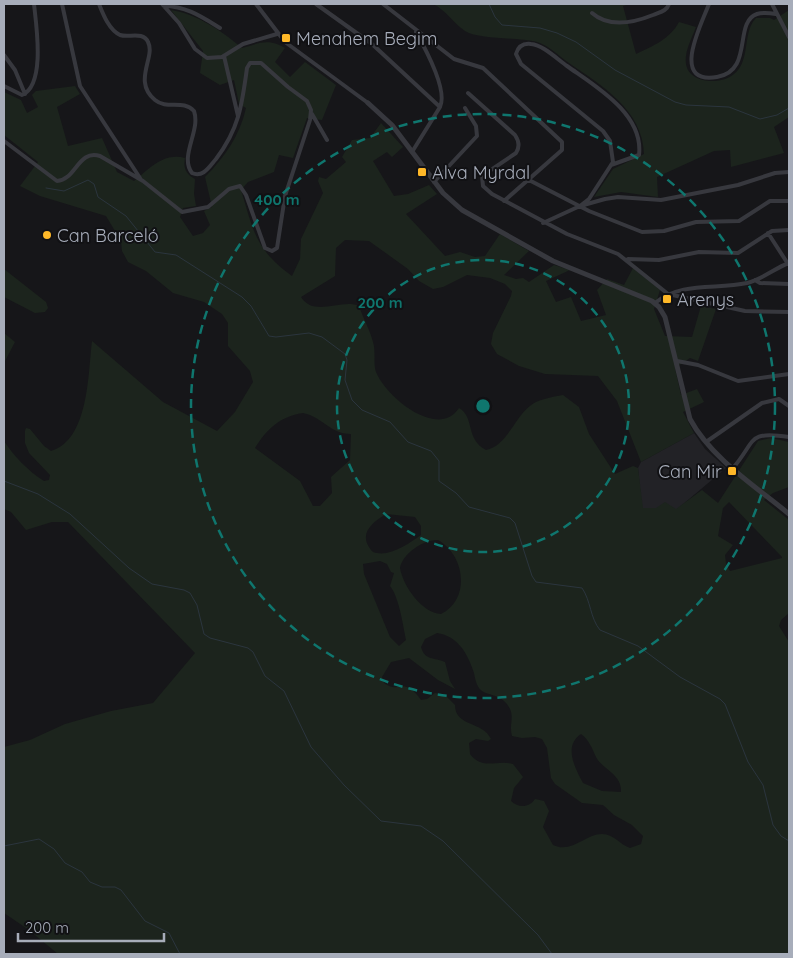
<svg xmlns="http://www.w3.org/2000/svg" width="793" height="958" viewBox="0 0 793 958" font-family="Quicksand,sans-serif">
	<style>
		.built { fill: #222226 }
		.green { fill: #1c241d; fill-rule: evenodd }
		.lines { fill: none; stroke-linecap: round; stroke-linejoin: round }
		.stream { stroke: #2b353e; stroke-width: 1 }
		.minor { stroke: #37383e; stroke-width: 4 }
		.tertiary { stroke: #37383e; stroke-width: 5 }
		.ring { fill: none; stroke: #0f766e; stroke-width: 2.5; stroke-dasharray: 9 6 }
		.poi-dot { fill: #ffb828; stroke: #111114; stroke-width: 2 }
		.labels { text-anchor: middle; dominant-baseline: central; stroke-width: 4; stroke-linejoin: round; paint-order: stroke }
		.poi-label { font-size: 18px; fill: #a7adba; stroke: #111114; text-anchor: start }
		.centre { fill: #0f766e; stroke: #111114; stroke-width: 2.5 }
		.ring-label { font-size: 15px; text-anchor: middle; font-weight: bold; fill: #0f766e; stroke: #111114; stroke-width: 4; stroke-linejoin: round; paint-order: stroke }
	</style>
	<rect width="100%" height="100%" fill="#161619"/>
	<path class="built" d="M694,433L705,449L726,468L676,510L642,508L638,468L641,462Z"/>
	<path class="green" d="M433,4H630L623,6L636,54C653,46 670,39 679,22L696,27C692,38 684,52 686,64C689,84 722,85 734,74C751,61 742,32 756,18H770L774,20L789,10V117L774,127L784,153L731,167L730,150L714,151L657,177L658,197L621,192L594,197L613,169L644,154C643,110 601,85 569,63C559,56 548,45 537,42C520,37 480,40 465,31C453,23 446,10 433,4Z
		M171,10C197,14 222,31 242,48C260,43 268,38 285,48L275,62L290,77L305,62L336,85L322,120L307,118L293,158L279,155L274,172L248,182L241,190C254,232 255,249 292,276L300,259L301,239L323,193L318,181L319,177L326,179L346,162L342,157L352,140L370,138L381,123L403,147L392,157L387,152L373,161L394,196L408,194L429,185L437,194L406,214L445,256L460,252L475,257L485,256L500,234L529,251L504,275L516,279L523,278L529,282L554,265L570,270L546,281L556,302L571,297L581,321L606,315L597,290L607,279L624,285L633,268L660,290L654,309L665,336L692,337L701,306L716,309L698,361L690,358L675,368L681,395L697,389L704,402L683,412L694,433L641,462L617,401L598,376L545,374L519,366L497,354L491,344L493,333L511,296L512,291L505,284L490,278L467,275L443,287L433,289L419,281L408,269L369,241L345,240L336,248L335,276L301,297C314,318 342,298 359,306C363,318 370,330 373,342C376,351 373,364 376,372C386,397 438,440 459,408C475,417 465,439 486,450C506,447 515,417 530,406C538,399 553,397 563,395L579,407L589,434L615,474L633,466L638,468L643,508H656L665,502L676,509L702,490L718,503L758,441L771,438L789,442V487L773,493L764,500L789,520V613L781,620L779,626L789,642V954H58L29,930L4,913V747L30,740L65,724L111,711L153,703L195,653L68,522H52L26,530L11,512L4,509V441C13,455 29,472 44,481L49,480L50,475L29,453L25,443V431L26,428L30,429L44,446L51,451C89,440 88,373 92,341L163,402L217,431L235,412L253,382L250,371L228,346V323L222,314L204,302L173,293L146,271L128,262L122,251L121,241L106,216L40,196L20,186L38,162L4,135V92L21,100L27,113L38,107L32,95L36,91L75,86L80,94L57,107L68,146L102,138L117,172L134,181C150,168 164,152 185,158C183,168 186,174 195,179L194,194L196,206L183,208L180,217L193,236L203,233L210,225L204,211L212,207L205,177C225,157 240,135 246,108L239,104L234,80L220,85L200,73L203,51ZM303,413C323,417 330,434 351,434L350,460L331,477L332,493L320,506H313L300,481L255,448C267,429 279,417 303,413ZM729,502L782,557V558L730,571L726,564L725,555L733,545L718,536L723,508ZM386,514L415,517L421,526V535C408,544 389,558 373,552C357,535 371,523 386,514ZM438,540C465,555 471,599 441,614C422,613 403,586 400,568C402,554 424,539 438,540ZM380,561L387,564L391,572L394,573L390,586C399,597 403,625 406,640L399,646L390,637L364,574L363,564ZM437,633C458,636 468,654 474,673C475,678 476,684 479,688C485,697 502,692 510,709C514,718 509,726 512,736L522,738L535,737L542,739L547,748L551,778L555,784L582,803L603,805L614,815L632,825L643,836L641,844L630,848C619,844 614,834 602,834C585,834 572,854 553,845L543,827L549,811L544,801L535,799C530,807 519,809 511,801L514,788L523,777L513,764C497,759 483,771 470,754L469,743L476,739L488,741L491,739C483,721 455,727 455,705L445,695L435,693L427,699L421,700C403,675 400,695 384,683L382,677L391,662L409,658L438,680L455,689L450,681L445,662C434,657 425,661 421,647L425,639ZM581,734C589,740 592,748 596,757C603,770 622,774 621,792L602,791L583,783C575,768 563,746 581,734Z
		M4,269L46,302L48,308L45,312L35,313L4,297Z
		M4,333L15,342L4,363Z"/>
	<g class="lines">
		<path class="stream" d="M489,4L495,17L502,25L540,28L557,33L576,42L615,70L675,102L686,105L729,107L760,119L777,115L789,108
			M46,188L64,191L88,180L94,184L98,197L126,216L155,252L176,255L242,297L251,306L269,336L276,337L309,333L322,337L345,354L347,360L345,380L352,400L362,410L390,422L408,442L431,451L439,461V481L456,493L469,507L510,518L515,523L532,576L536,582L582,588C591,601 590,618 600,630L638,646L680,677L720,699L725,704L748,762L763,785L773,825L781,836L789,841
			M4,481L38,494L70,514L129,568L152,584L184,590L190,593L197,605L204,634L210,638L248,648L253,652L265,676L284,691L311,747L344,785L381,821L421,826L443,841L538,935L552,954
			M4,846L39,839L54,849L65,863L82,872L90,882L102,887H115L121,890L145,921L169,933L180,954"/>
		<path class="minor" d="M62,4L80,86L140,178
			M162,4L179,23L195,49L207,58L222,57L243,44L277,34
			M256,4L285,42L368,103
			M316,4L372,44L440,107L412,152
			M383,4L454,59L483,68L562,142V150L504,201
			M709,4C702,23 669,85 717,77C754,71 733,22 757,14C763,12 770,13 776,14
			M772,4L789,37
			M164,6C186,6 202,17 220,28
			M592,13C609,28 633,23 653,15C660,12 667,11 669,4
			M416,32C425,48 448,90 440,107
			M4,55L15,70L25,94
			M224,56L238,116
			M4,86L22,95C46,85 36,24 34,4
			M468,93L515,135C519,141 520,147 516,153L482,176L483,186L492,194L567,234L618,254L668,294L745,311L789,312
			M312,114L327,140
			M4,141L57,181C76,180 78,149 100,156L143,181L182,212L208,207L229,189L240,186L246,195L265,248L272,251L277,248L285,196L310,120L311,110L307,101L288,87L261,63H250L247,68C242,105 239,129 216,159C209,167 203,178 192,173C179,156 201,131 194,111C183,99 167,110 155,100C132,81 156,57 148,42C143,31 129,38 120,35C109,30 103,14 99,4
			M527,179L589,211L642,232L664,231L696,222L739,221L770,201H789
			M434,182L477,136L476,126L465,108
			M580,206L589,199L613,162L610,141L603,131L521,64L516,54C518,47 523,43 531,44C543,45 557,59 567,66C595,86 644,114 639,155L611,165
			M543,223L580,206L605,199L618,197L661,200L738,185L775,173L789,172
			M768,233L788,264
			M628,259L659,260L699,252L738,253L772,231L789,230
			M755,280L760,283L789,284
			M655,303C682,281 716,290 747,283C763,279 775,268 789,263
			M677,361L698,365L738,381L789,374
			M706,442L762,403L779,399L789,406
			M733,468C757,440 746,431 789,437"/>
		<path class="tertiary" d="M368,103L392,125L443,193L462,210L553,261L652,301L659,307L665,317L690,419C711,458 755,486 789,514"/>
	</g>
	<g class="ring">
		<circle cx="483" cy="406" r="146"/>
		<circle cx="483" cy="406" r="292"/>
	</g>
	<g class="poi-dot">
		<rect x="281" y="33" width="10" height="10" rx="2.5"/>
		<rect x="417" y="167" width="10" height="10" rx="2.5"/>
		<circle cx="47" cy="235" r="5"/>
		<rect x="662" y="294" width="10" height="10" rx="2.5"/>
		<rect x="727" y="466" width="10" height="10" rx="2.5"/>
	</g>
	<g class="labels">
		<g class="poi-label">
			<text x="296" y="38">Menahem Begim</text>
			<text x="432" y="172">Alva Myrdal</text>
			<text x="57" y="235">Can Barceló</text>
			<text x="677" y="299">Arenys</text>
			<text x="722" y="471" text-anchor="end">Can Mir</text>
		</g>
	</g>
	<circle cx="483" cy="406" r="8" class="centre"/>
	<g class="ring-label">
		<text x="277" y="205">400 m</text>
		<text x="380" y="308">200 m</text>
	</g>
	<rect width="793" height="958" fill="none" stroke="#a7adba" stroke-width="10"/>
	<path d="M18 933v8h146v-8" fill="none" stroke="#a7adba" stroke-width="2.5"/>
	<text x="25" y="933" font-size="15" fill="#a7adba" stroke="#111114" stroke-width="4" paint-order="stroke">200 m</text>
</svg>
